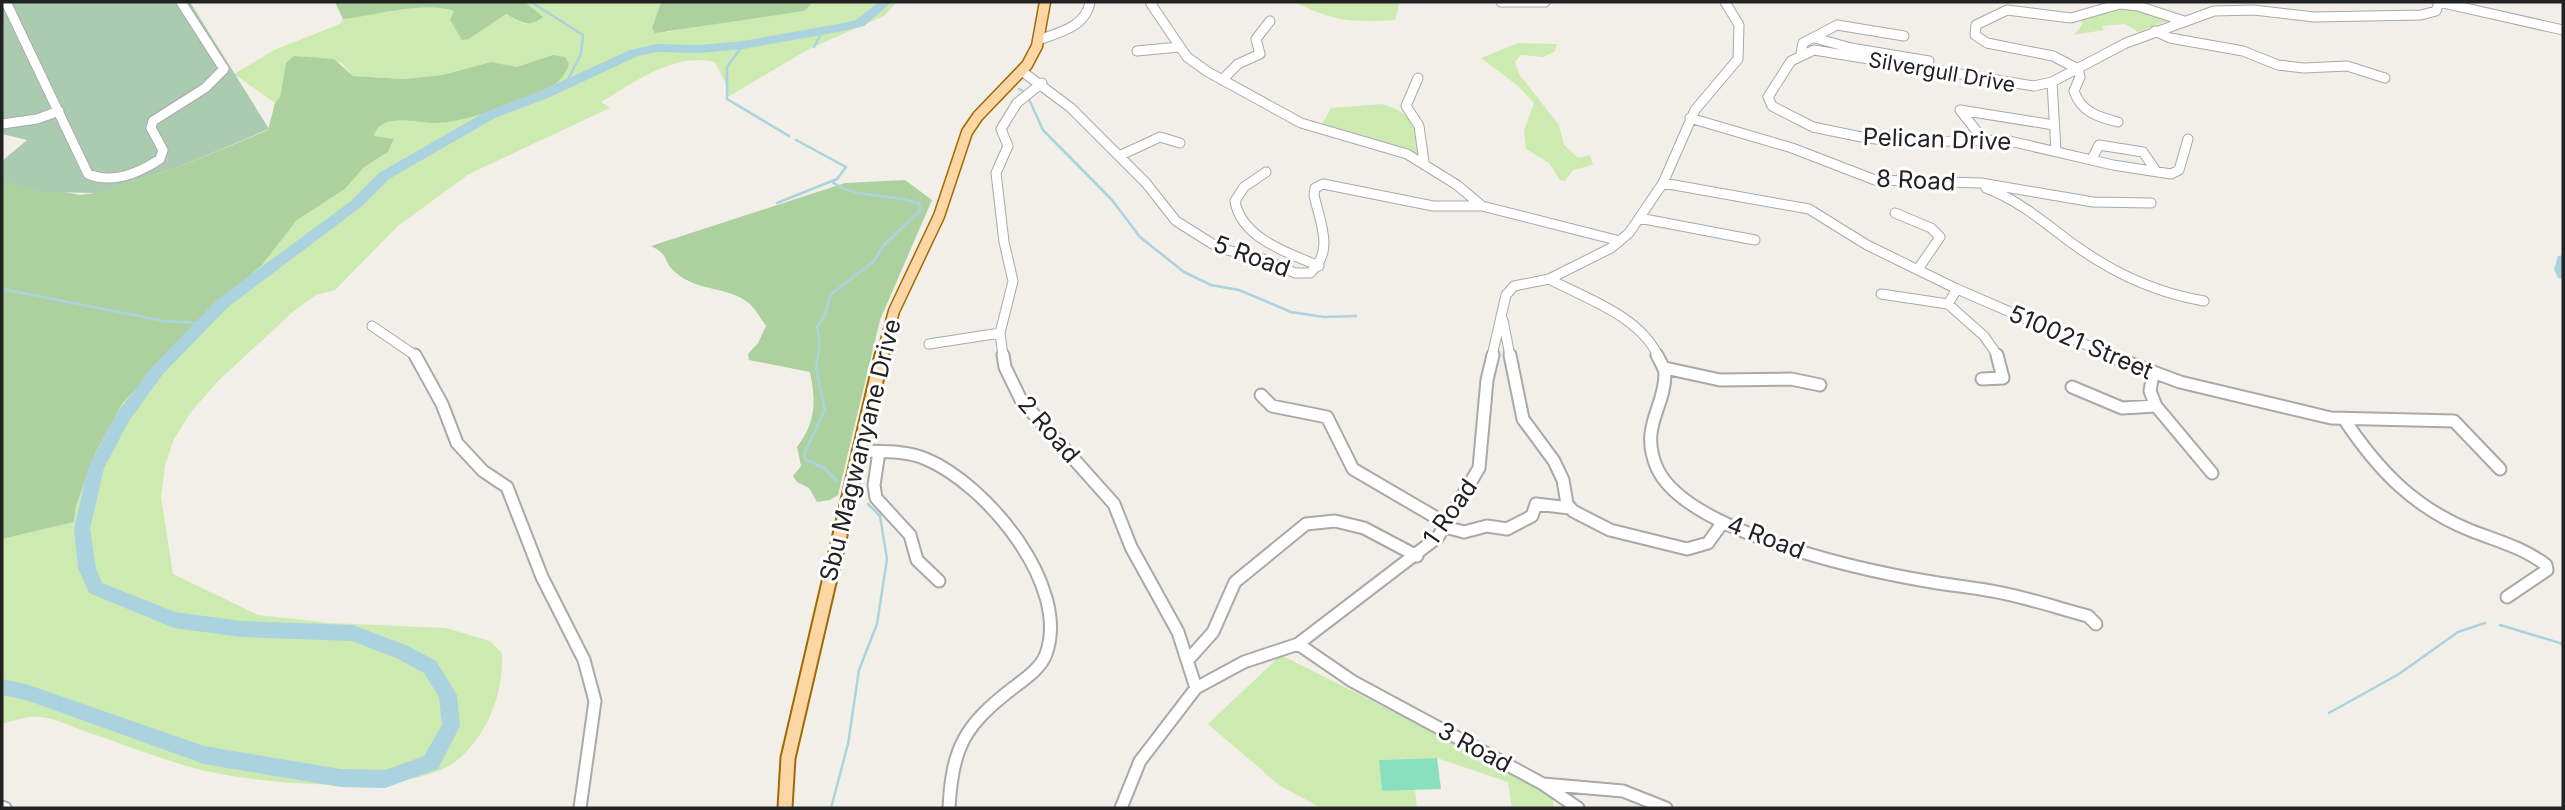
<svg xmlns="http://www.w3.org/2000/svg" width="2565" height="810" viewBox="0 0 2565 810" font-family="Inter,sans-serif">
	<style>
		.grass { fill: #cdebb0 }
		.forest { fill: #add19e }
		.cemetery { fill: #aacbaf }
		.pitch { fill: #88e0be }
		.lines { fill: none; stroke-linecap: round; stroke-linejoin: round }
		.stream { stroke: #aad3df; stroke-width: 2.5 }
		.river { fill: #aad3df; fill-rule: evenodd }
		.minor-far1-casing { stroke: #a9a9a9; stroke-width: 11 }
		.minor-casing { stroke: #a9a9a9; stroke-width: 15 }
		.major-far1-casing { stroke: #a06b00; stroke-width: 13 }
		.major-casing { stroke: #a06b00; stroke-width: 17 }
		.minor-far1 { stroke: #fff; stroke-width: 9 }
		.minor { stroke: #fff; stroke-width: 11 }
		.major-far1 { stroke: #fcd6a4; stroke-width: 10 }
		.major { stroke: #fcd6a4; stroke-width: 13 }
		.labels { text-anchor: middle; dominant-baseline: central; stroke-width: 6; stroke-linejoin: round; paint-order: stroke }
		.far-street-label { font-size: 21px; fill: #222; stroke: #fff }
		.street-label { font-size: 24px; fill: #222; stroke: #fff }
	</style>
	<rect width="100%" height="100%" fill="#f2efe9"/>
	<path class="grass" d="M525,2H661L652,28L668,32L699,25L804,11L812,2H897L884,16L809,49L726,98V84L715,62C672,53 637,81 601,102L610,108L469,174L398,226L335,290L316,295L294,311L219,380L191,412L174,439L165,465L161,497L173,574L258,615L330,623L446,628L490,641L502,653C504,691 489,732 460,758C416,798 271,784 215,773C171,764 127,745 84,731C70,726 53,717 38,717C26,716 14,721 2,724V539L74,522L76,506L95,454L122,404L201,318L262,265L297,220L345,189L364,166L388,152L394,139L374,137C375,130 380,124 387,122C403,118 420,124 436,123C464,122 561,92 569,64L514,67L491,62L442,75L404,79L353,76L341,62L286,63L280,97L275,103L234,74L274,50L340,24L343,19C367,16 434,0 453,9C460,17 464,30 469,39L506,14L525,24L542,17Z
		M1294,2H1400L1395,20C1350,23 1335,21 1294,2Z
		M2124,9H2137L2170,20L2138,32L2125,24L2102,26L2104,30L2074,35L2083,23L2080,20Z
		M1518,43L1557,44L1555,51L1544,57L1521,55L1515,62L1519,74L1559,125L1564,145L1578,158L1590,155L1593,165L1573,170L1565,181L1560,180L1549,163L1526,149L1524,131L1534,103L1518,86L1481,58Z
		M1381,104C1412,112 1415,124 1417,155L1389,143L1321,126L1331,108Z
		M1281,655L1541,786L1553,798L1554,808H1512L1508,782L1437,758L1379,760L1382,791L1415,790L1417,808H1321L1279,785L1208,724Z"/>
	<path class="forest" d="M335,2H525L543,17C529,29 519,21 506,14L469,39L462,40L450,20L454,11C427,0 373,16 343,19Z
		M661,2H813L804,11L655,33L652,28Z
		M553,55L565,57L569,64C565,78 553,87 540,93C507,104 472,121 437,123C417,124 381,111 374,136L394,139L388,152L364,167L345,189L297,220L262,265L201,318L122,404L95,454L76,506L74,522L2,539V180L80,195L95,193L181,166L268,130L275,103L280,97L286,63L294,56L334,59L353,76L404,79L442,75L491,62L517,67Z
		M905,180L932,200L880,320L838,495L830,500L817,502L809,488L797,482L793,476L801,466L797,447C816,421 816,403 810,372L749,360L748,354L758,343L766,326C761,319 756,310 750,304C729,286 697,292 675,272C662,261 671,256 651,246L845,183Z"/>
	<path class="cemetery" d="M2,2H190L269,129L181,166L96,193L44,192L2,180V161L27,140L2,134Z"/>
	<path class="pitch" d="M1437,758L1441,789L1382,791L1379,760Z"/>
	<g class="lines">
		<path class="stream" d="M531,2L583,35L581,54L565,85
			M743,45L727,67V99L789,136
			M814,47L823,30
			M1019,89L1023,91
			M1028,97L1043,130L1112,200L1140,237L1184,272L1211,285L1239,290L1291,312L1324,317L1356,316
			M831,181C857,201 891,192 920,204V211L884,245L873,262L830,295L825,315L817,327L820,343L816,368L825,410L804,454L805,459L824,468L837,481
			M777,203L837,179L846,167L796,140
			M2,289L164,321L204,323
			M2500,625L2563,644
			M2329,713L2399,674L2458,632L2485,623
			M831,808L848,744L859,670L877,624L887,559L880,516L868,504"/>
		<path class="river" d="M879,2H892L864,26L838,32L743,49L700,53L656,52L638,56L548,98L495,118L389,179L361,207L228,307L163,374L129,421L104,468L90,529L96,568L102,583L175,612L241,621L353,625L408,646L436,661L457,695L460,726L438,769L385,788L341,787L204,764L26,700L2,695V679L26,684L204,746L341,769L385,770L424,756L442,725L439,697L424,673L396,658L352,641L241,637L174,628L89,593L78,568L74,529L88,468L117,413L153,366L218,299L351,201L379,173L485,112L538,92L630,50L656,44L700,45L743,41L838,24L856,20Z
			M2563,255V279L2558,278L2554,269L2558,256Z"/>
		<defs>
			<path id="minor-far1" d="M6,2L88,174C112,184 139,173 160,159L163,150L151,128L153,121L205,88L224,69L181,2
				M1501,2H1545
				M2439,2L2563,30
				M1151,4L1187,57L1208,72L1301,123L1407,154L1457,185L1482,206
				M2155,31L2170,38L2243,51L2278,65L2304,68L2347,66L2385,78
				M1815,38L1851,48L1929,61
				M1038,40C1058,33 1086,27 1090,2
				M1137,51L1179,47
				M1801,53L1803,43L1837,25L1904,36
				M1023,72L1071,108L1146,183L1176,221L1219,248L1264,259L1295,273H1310C1335,251 1320,223 1314,195L1315,188L1323,184L1433,206H1482L1620,241
				M1418,78L1406,106L1419,126L1424,162
				M1222,80L1238,64L1260,54L1256,39L1270,21
				M2052,82L2056,151
				M1690,118L1792,148L1875,180L1981,183L2093,202L2151,203
				M2118,122C2098,117 2081,112 2074,91L2080,77L2078,69L2053,56L1987,43L1975,35L1976,25L2007,10L2071,18L2120,4L2138,6L2184,21
				M2,124L37,119L59,111
				M1982,138L1960,110L2054,125
				M2188,139L2179,170L2171,174L2113,165L2005,140L1905,142L1866,138L1813,127L1772,106L1768,97L1791,61L1814,50L2034,86L2052,82L2126,43L2214,11L2254,10L2314,17L2421,15L2436,11L2439,2
				M1119,156L1160,137L1180,143
				M2092,159L2099,145L2143,152L2156,171
				M1266,172L1244,187L1235,201C1241,238 1288,253 1319,266
				M1663,183L1809,209L1867,245L1957,289L2112,356
				M1986,188C2021,201 2047,225 2076,246C2115,274 2157,293 2204,301
				M1895,213L1931,228L1940,237L1918,269
				M1639,218L1755,240
				M1549,279C1585,298 1640,316 1658,356
				M1957,289L1948,304L1984,336L1998,356
				M1881,294L1948,304
				M1503,320L1510,356
				M372,326L416,356
				M929,344L1000,333
				M1003,356L1000,333L1013,281L1004,242L996,173L1008,146L1001,129L1017,103L1042,83
				M1492,356L1506,295L1514,286L1549,279L1611,248L1629,233L1663,183L1695,110L1738,59L1739,25L1725,2"/>
			<path id="minor" d="M415,355L442,404L457,443L483,471L507,487L542,577L584,660L595,701L580,808
				M1003,355L1005,367L1021,400L1114,504L1131,547L1178,632L1196,688
				M1510,355L1523,419L1554,461L1563,480L1567,504L1573,511L1610,530L1687,549L1708,543L1723,522
				M1657,355C1659,360 1665,368 1665,374C1665,408 1639,427 1657,468C1686,532 1862,570 1926,581C1954,586 1983,588 2011,595C2037,601 2062,609 2088,616L2096,624
				M2108,355L2180,382L2331,418L2454,421L2500,469
				M1665,368L1720,380L1791,379L1820,385
				M2153,373L2150,391L2156,406L2212,473
				M1982,379L2003,378L1997,355
				M2072,387L2122,408L2156,406
				M1261,395L1272,406L1327,417L1353,469L1447,524
				M2344,419C2378,470 2414,508 2472,531C2498,541 2524,548 2546,565L2547,570L2507,597
				M858,451C881,452 905,450 926,459C986,484 1071,586 1046,654C1041,668 1025,679 1013,688C965,725 952,747 949,808
				M879,452L874,485L876,498L910,535L917,560L939,581
				M1445,527L1464,532L1487,526L1507,529L1532,516L1536,504L1570,508
				M1298,644L1352,681L1543,784L1623,791L1666,808
				M1188,660L1213,632L1235,582L1306,524L1335,521L1364,528L1417,556
				M1543,784L1578,808
				M2,807L5,808
				M1121,808L1140,761L1196,688L1244,662L1298,644L1438,537L1479,468L1487,380L1493,355"/>
			<path id="major-far1" d="M882,356L894,311L939,216L967,132L978,116L1027,65L1037,46L1045,2"/>
			<path id="major" d="M785,808L788,758L882,355"/>
		</defs>
		<use href="#minor-far1" class="minor-far1-casing"/>
		<use href="#minor" class="minor-casing"/>
		<use href="#major-far1" class="major-far1-casing"/>
		<use href="#major" class="major-casing"/>
		<use href="#minor-far1" class="minor-far1"/>
		<use href="#minor" class="minor"/>
		<use href="#major-far1" class="major-far1"/>
		<use href="#major" class="major"/>
	</g>
	<g class="labels">
		<g class="far-street-label">
			<text transform="translate(1942 72) rotate(10)">Silvergull Drive</text>
		</g>
		<g class="street-label">
			<text transform="translate(1937 139) rotate(2)">Pelican Drive</text>
			<text transform="translate(1916 180) rotate(3)">8 Road</text>
			<text transform="translate(1252 256) rotate(20)">5 Road</text>
			<text transform="translate(2081 342) rotate(23)">510021 Street</text>
			<text transform="translate(1049 429) rotate(49)">2 Road</text>
			<text transform="translate(860 450) rotate(-76)">Sbu Magwanyane Drive</text>
			<text transform="translate(1450 512) rotate(-55)">1 Road</text>
			<text transform="translate(1766 537) rotate(21)">4 Road</text>
			<text transform="translate(1475 747) rotate(28)">3 Road</text>
		</g>
	</g>
	<rect width="2565" height="810" fill="none" stroke="#222222" stroke-width="7"/>
</svg>
